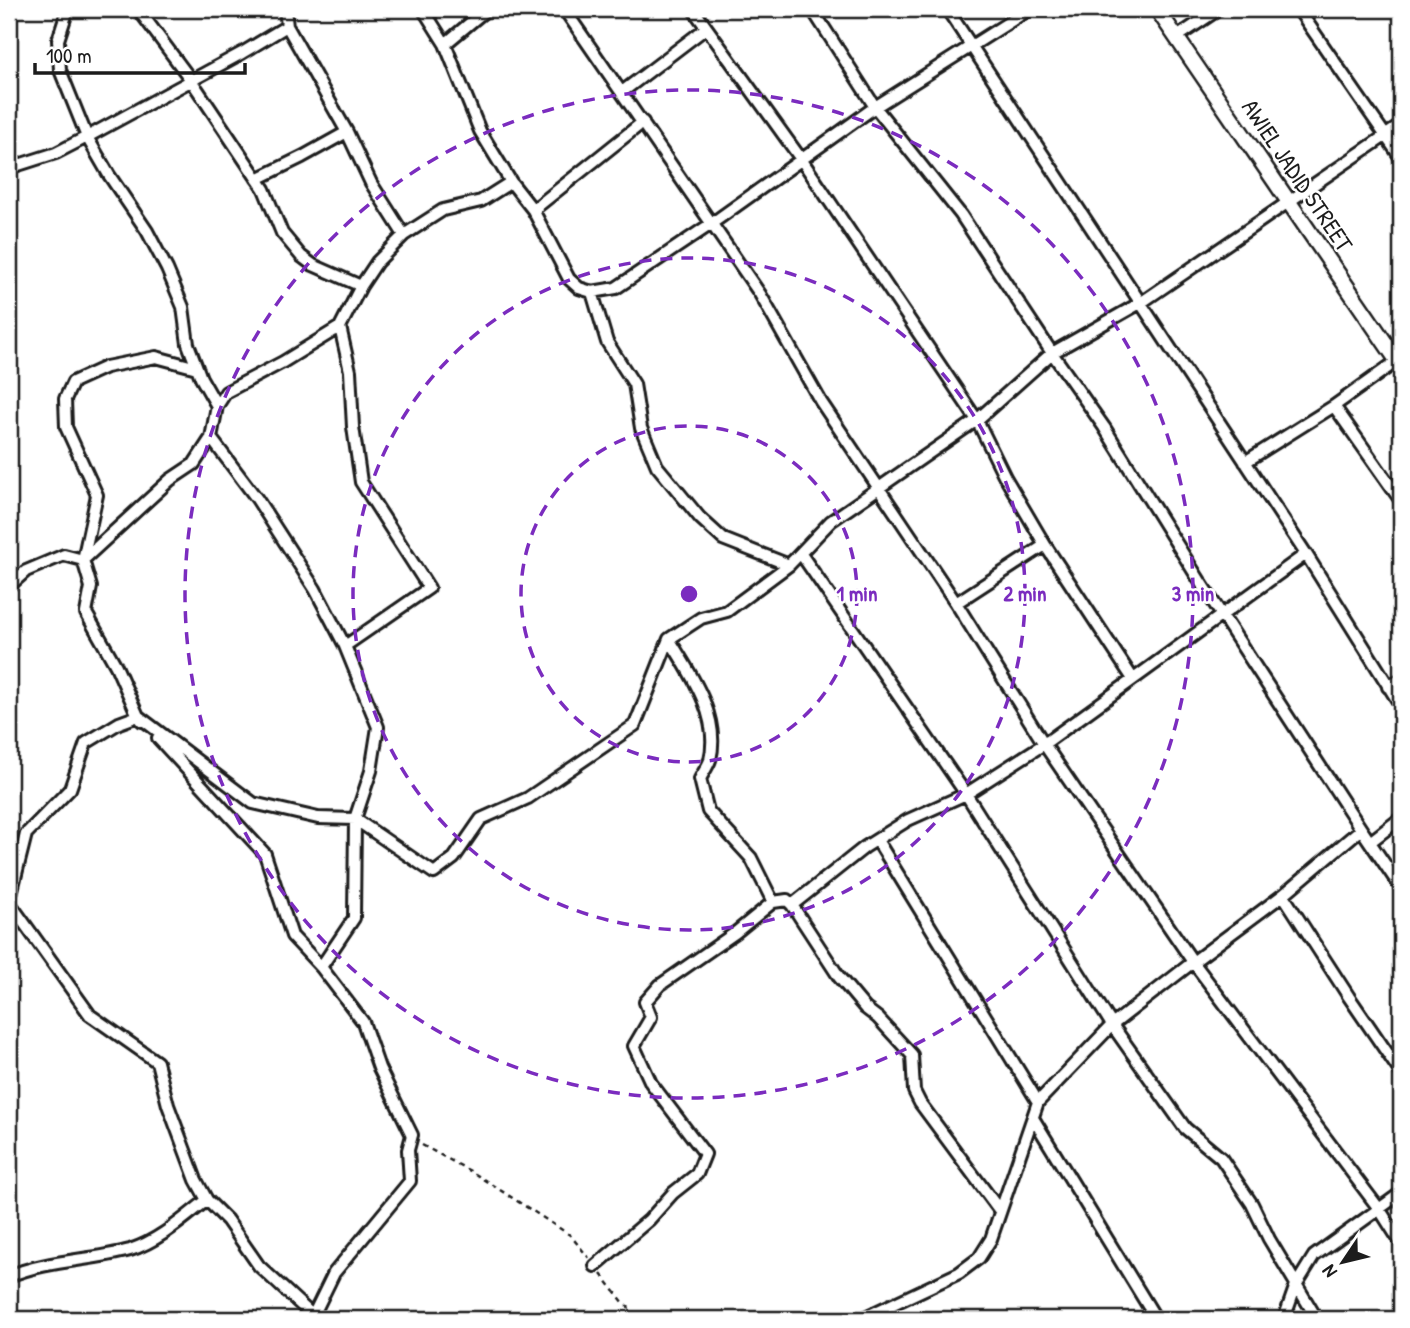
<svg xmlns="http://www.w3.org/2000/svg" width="1410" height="1328" viewBox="0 0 1410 1328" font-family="'Patrick Hand',sans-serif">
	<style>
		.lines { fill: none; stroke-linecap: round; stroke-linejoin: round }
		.minor-casing { stroke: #1c1c1c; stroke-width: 16 }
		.tertiary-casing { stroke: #1c1c1c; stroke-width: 19 }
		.path { stroke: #1c1c1c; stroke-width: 2.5; stroke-dasharray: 5 5; stroke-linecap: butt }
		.minor { stroke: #fff; stroke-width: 10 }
		.tertiary { stroke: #fff; stroke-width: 14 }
		.ring { fill: none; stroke: #7b2cbf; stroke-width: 3.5; stroke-dasharray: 12 9 }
		.labels { text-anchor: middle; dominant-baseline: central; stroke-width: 5; stroke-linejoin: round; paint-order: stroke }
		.street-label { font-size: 24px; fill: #1c1c1c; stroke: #fff }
		.centre { fill: #7b2cbf; stroke: #fff; stroke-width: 3.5 }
		.ring-label { font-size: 21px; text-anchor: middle; font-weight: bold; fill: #7b2cbf; stroke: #fff; stroke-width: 5; stroke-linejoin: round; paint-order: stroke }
	</style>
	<rect width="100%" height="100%" fill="#fff"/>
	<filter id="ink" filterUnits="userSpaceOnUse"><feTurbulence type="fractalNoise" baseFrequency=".0143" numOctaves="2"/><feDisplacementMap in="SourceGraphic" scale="14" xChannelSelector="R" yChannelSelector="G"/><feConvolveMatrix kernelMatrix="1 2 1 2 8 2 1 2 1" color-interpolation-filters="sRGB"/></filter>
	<g filter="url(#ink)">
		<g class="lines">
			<defs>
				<path id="minor" d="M68,9L58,40L60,70L87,137L109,175L147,231L167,269L183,307L188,344L201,378L217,406
					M138,9L191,80L264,189L282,233L301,256L313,265L361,286
					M423,9L445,44L480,131L511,182
					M564,9L760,294L821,402L956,603L1044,744L1193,962L1112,1025L1185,1128L1221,1158L1252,1204L1269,1239L1317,1319
					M693,9L801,159L977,420L1005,477L1045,545L1133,679
					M812,9L875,107L961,215L1052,353L1104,427L1201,583L1361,829L1401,888
					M947,9L1306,554L1401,706
					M1298,9L1401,158
					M287,26L347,132L371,183L404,235
					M1177,37L1219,9
					M445,44L487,9
					M622,92L706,28
					M9,168L56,153L87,137L242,53L287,26L285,9
					M257,179L302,157L347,132
					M533,210L643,122
					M592,292L607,342L634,384L641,428L657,466L700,518L723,539L789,565
					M1334,406L1401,501
					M211,438L257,499L315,589L345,646
					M1245,462L1334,406L1397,361
					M801,554L966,794L1112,1025L1038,1102L991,1239L979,1258L959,1273L861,1319
					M9,586L26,571L64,555L83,560L170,480L194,464L211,438L217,406L226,392L283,362L340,327L361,286L377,262L404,235L443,210L481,201L511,182L533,210L569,279L579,288L592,292L616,288L711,224L875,107L1030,9
					M956,603L1045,545
					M669,639C690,673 721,716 710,760C708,766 703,773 700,779L708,811L751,858L773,902
					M1388,687L1401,679
					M138,716L253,803L318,818L355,819L434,873L454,858L481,819L528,798L635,725L669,639L701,618L727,611L789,565L831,521L977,420L1052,353L1142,302L1401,125
					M142,721L138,716L116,666L86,613L91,587L83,560L97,495L66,427L65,399L73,382L106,367L156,357L197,368
					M158,738L265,854L292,936L321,967
					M1361,829L1283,895L1193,962L1380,1210L1401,1243
					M877,840L1038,1102
					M1370,842L1401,818
					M1283,895L1349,997L1401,1073
					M9,902L90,1015L157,1062L168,1105L196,1180L207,1200L227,1220L259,1266L313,1316L334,1273L410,1181L408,1150L412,1135L379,1068L363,1022L321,967L354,918L355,819L371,771L378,727L345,646L429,588L361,482L353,427L350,371L340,327
					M9,902L26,834L70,789L86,743L119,723L138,716
					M792,905L839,977L865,1008L878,1018L912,1055L914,1091L920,1103L1000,1211
					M1033,1118L1156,1319
					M595,1266L649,1220L673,1193L697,1174L705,1154L651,1083L634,1046L651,1017L645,1002L660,985L735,933L773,902L787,900L792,905L865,847L908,820L966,794L1044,744L1306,554
					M9,1276C47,1260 90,1261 130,1250C159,1241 184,1218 207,1200
					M1284,1319L1296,1285L1314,1256L1401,1193"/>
				<path id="tertiary" d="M1157,9L1401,366"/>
			</defs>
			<use href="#minor" class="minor-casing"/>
			<use href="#tertiary" class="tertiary-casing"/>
			<path class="path" d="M422,1145L472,1172L570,1235L589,1258
				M601,1274L624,1303L641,1319"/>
			<use href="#minor" class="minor"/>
			<use href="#tertiary" class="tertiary"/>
		</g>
	</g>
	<g class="ring">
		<circle cx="689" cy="594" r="168"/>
		<circle cx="689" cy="594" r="336"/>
		<circle cx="689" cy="594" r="504"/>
	</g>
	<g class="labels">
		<g class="street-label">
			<text transform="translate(1298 175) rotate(56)">AWIEL JADID STREET</text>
		</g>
	</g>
	<circle cx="689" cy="594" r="10" class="centre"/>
	<g class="ring-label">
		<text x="857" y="601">1 min</text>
		<text x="1025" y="601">2 min</text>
		<text x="1193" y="601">3 min</text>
	</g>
	<rect width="1410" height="1328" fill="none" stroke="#fff" stroke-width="35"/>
	<rect x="18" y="18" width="1375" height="1293" fill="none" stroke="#1c1c1c" stroke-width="2.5" filter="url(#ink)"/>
	<g transform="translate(1343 1262) rotate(235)" stroke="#ffffff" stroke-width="5" paint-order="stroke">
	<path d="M0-5L12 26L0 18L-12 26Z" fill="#1c1c1c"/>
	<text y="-10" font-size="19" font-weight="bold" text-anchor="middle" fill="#1c1c1c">N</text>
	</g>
	<path d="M35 63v10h210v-10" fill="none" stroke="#1c1c1c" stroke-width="3.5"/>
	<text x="46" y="63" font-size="21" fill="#1c1c1c" stroke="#ffffff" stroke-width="5" paint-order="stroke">100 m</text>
</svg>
